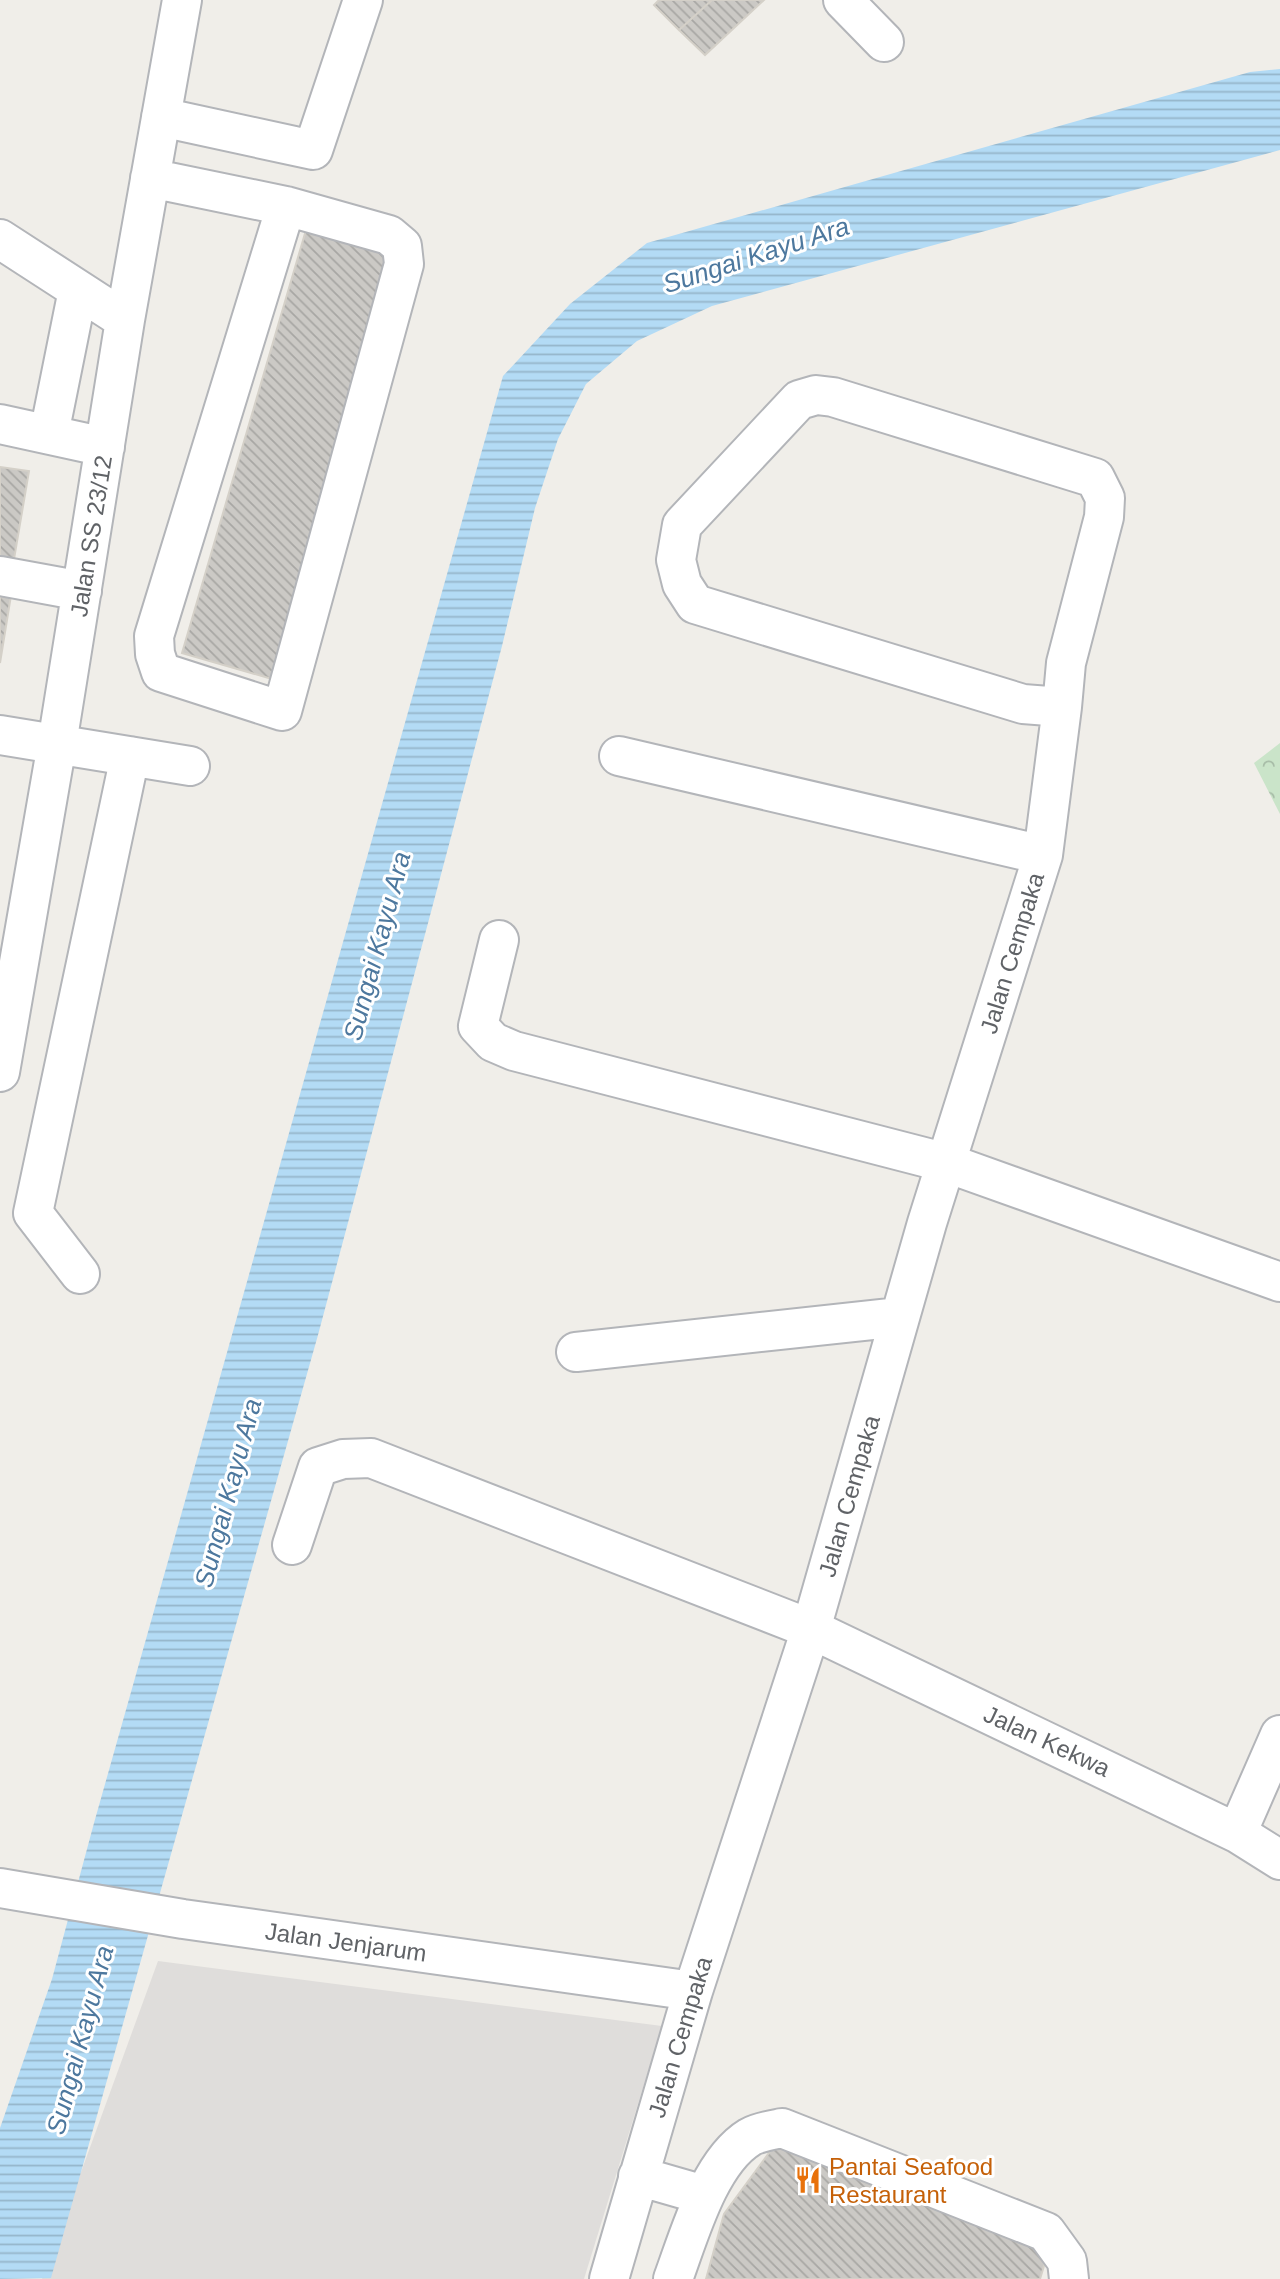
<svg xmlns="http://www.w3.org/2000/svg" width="1280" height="2279" viewBox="0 0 1280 2279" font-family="Arial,sans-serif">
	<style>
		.industrial { fill: #dfdddb }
		.forest { fill: url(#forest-crowns) }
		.water { fill: url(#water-rules) }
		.building { fill: url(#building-back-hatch); stroke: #d4d0c8; stroke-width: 2 }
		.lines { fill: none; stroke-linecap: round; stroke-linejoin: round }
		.minor-casing { stroke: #b3b5b9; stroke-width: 42 }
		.minor { stroke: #fff; stroke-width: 38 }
		.labels { text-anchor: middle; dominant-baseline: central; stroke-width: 6; stroke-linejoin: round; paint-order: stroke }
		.street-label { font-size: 24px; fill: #606367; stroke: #fff }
		.food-label { font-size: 24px; fill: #c56008; stroke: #fff; text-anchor: start }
		.water-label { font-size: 26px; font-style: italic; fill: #4d789e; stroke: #fff }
	</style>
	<defs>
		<pattern id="forest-crowns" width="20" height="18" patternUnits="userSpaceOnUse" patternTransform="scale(1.75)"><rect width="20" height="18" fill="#cae4c9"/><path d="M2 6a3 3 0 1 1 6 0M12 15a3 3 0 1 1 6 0" fill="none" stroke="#a7bca7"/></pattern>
		<pattern id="water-rules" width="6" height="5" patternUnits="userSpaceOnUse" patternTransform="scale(1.75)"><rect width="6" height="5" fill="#b3dbf5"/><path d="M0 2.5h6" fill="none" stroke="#95b5ca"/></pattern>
		<pattern id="building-back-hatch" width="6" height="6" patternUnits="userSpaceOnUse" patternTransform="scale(1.75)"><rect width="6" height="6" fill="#cbc9c5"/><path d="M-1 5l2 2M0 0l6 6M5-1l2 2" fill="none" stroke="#a8a7a4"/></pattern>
	</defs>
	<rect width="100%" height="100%" fill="#f0eee9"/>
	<path class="industrial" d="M158,1961L662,2026L584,2279H42Z"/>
	<path class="forest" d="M1280,743V814L1254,763Z"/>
	<path class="water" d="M1280,69V150L712,306L637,341L586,384L558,439L535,508L502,646L318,1335L51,2278L0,2279V2128L52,1979L94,1823L503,376L570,304L647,243L1250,72Z"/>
	<path class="building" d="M659,0H712L679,30L654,5Z
		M712,0H764L705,55L679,30Z
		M306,230L396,256L272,679L182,653Z
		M0,467L29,471L13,565L0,563Z
		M0,581L13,583L0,663Z
		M774,2146L1050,2246L1040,2279H706L724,2214Z"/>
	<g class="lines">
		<defs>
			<path id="minor" d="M843,0L884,42
				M161,117L313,150L363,0
				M150,178L286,206L389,235L402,246L404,264L282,711L161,672L155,654L154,636L286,206
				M0,239L125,320
				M0,424L105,447
				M49,434L78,290
				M0,576L82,591
				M0,735L190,766
				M619,756L1043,855
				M499,940L478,1026L493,1042L514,1051L947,1163L1280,1282
				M0,1072L57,744L125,320L182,0
				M80,1274L33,1213L130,756
				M576,1352L900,1317
				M292,1545L318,1467L343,1459L371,1458L811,1629L1237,1833L1280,1860
				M1237,1833L1280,1735
				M0,1888L183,1919L693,1991
				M638,2176L704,2195
				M609,2279L693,1991L811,1629L927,1223L1043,855L1062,707L1023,704L695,604L682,584L676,560L682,525L799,400L816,395L833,397L1095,478L1105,498L1104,517L1066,663L1062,707
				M673,2279C689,2236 709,2162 750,2137C759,2132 772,2130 782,2128L1046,2232L1067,2261L1069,2279"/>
		</defs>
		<use href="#minor" class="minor-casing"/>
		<use href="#minor" class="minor"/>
	</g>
	<defs>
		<symbol id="restaurant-bare" viewBox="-9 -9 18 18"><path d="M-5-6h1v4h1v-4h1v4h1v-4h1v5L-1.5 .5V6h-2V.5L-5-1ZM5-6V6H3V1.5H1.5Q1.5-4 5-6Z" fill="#e8710a" stroke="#fff" stroke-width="2.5" paint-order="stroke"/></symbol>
	</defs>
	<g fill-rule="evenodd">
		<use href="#restaurant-bare" x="789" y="2161" width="38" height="38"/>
	</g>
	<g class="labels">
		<g class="street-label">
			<text transform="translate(91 536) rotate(-81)">Jalan SS 23/12</text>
			<text transform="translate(1012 953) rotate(-73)">Jalan Cempaka</text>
			<text transform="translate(849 1496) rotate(-74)">Jalan Cempaka</text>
			<text transform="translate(1047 1741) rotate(25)">Jalan Kekwa</text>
			<text transform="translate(346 1942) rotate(8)">Jalan Jenjarum</text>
			<text transform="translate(680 2037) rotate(-73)">Jalan Cempaka</text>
		</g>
		<g class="food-label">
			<text x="829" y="2166">Pantai Seafood<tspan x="829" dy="28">Restaurant</tspan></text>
		</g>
		<g class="water-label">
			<text transform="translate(756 255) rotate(-18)">Sungai Kayu Ara</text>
			<text transform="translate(377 946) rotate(-75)">Sungai Kayu Ara</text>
			<text transform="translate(228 1493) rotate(-75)">Sungai Kayu Ara</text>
			<text transform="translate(80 2040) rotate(-75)">Sungai Kayu Ara</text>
		</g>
	</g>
</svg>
